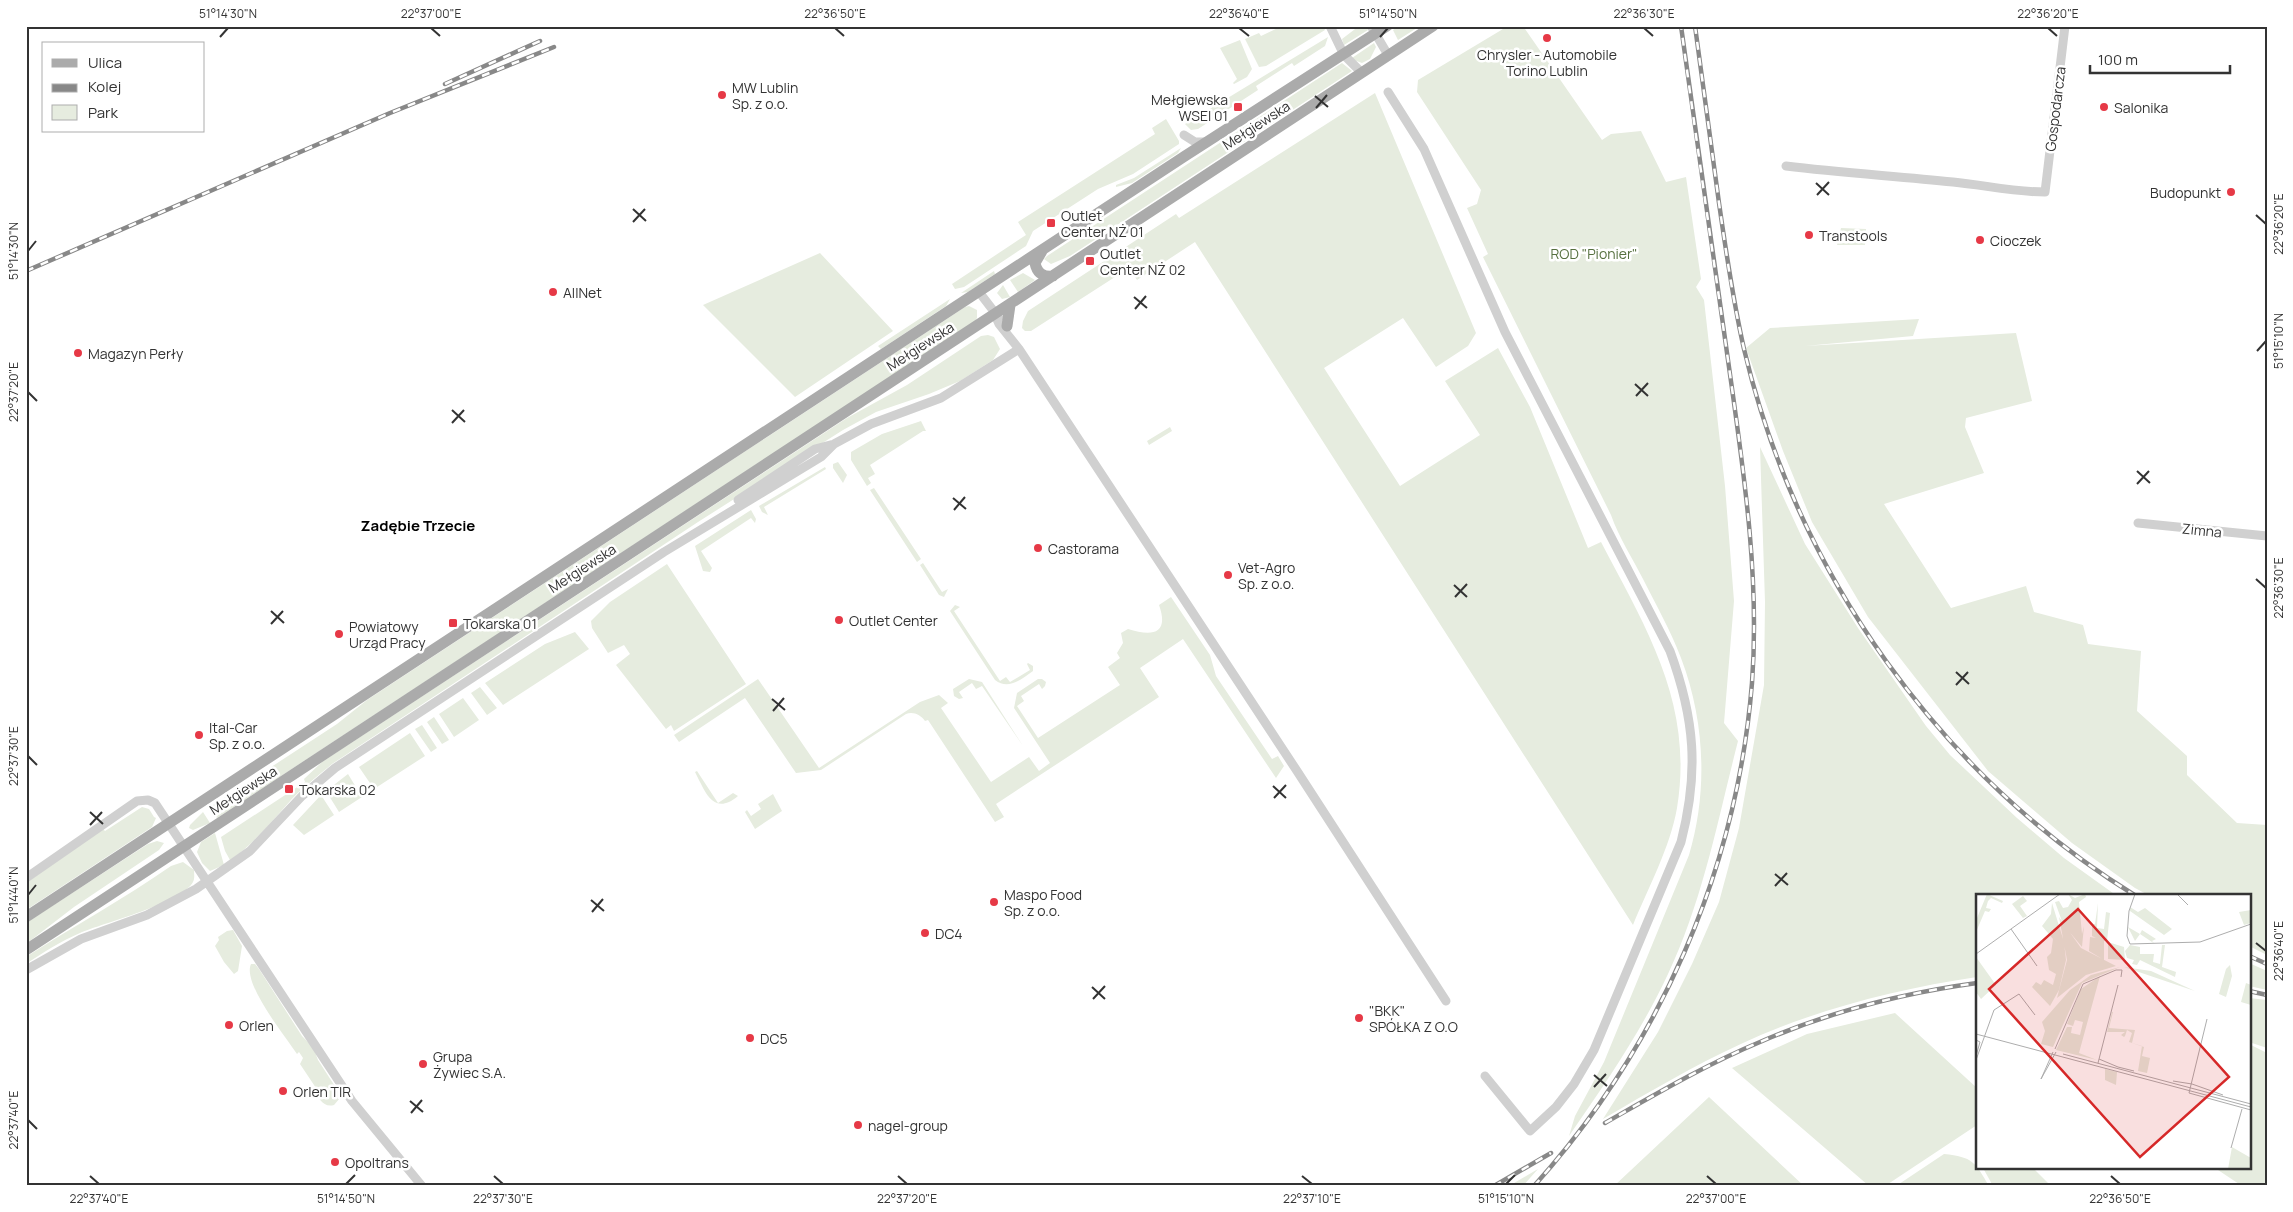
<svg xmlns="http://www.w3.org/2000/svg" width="2293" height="1212" viewBox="0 0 2293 1212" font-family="Manrope,sans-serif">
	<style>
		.green { fill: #e6ecdf }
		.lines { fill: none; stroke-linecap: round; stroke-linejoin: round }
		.minor { stroke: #d0d0d0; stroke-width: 9 }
		.major { stroke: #ababab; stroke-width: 11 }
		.rail-casing { stroke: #888; stroke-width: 4.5 }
		.rail { stroke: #fff; stroke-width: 2.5; stroke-dasharray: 8; stroke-linecap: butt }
		.ticks { fill: none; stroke: #333; stroke-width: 2 }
		.poi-dot { fill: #e63946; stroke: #fff; stroke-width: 2 }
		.labels { text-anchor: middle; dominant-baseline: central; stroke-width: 5; stroke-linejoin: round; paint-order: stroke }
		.poi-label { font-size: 14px; fill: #333; stroke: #fff; text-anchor: start }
		.street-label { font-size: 14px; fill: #333; stroke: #fff }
		.park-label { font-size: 14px; fill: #56703f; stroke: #fff }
		.neighbourhood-label { font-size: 15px; font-weight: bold; fill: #000; stroke: #fff }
		.inset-road { fill: none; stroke: #adadad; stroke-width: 1 }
		.view { fill: #d62828; fill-opacity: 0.15; stroke: #d62828; stroke-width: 2.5 }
		.inset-edge { fill: none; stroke: #333; stroke-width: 2.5 }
		.neatline { fill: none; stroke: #333; stroke-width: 2 }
		.ticks-label { font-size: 12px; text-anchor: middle; fill: #333 }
	</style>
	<rect width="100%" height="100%" fill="#fff"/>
	<path class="green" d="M1282,26H1323L1325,30L1266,66L1259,67L1245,39L1259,33L1261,36Z
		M1359,26H1366L1368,30L1344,45L1342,39Z
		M1399,26H1420L1398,40L1393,30Z
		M1508,26H1523L1602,140L1611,134L1641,131L1666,182L1686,177L1701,279L1696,287L1704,300L1725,486L1734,601L1724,723L1738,741C1718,819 1703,900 1668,974C1641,1032 1605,1084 1569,1136L1575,1116L1604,1062L1689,855C1708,791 1705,721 1681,658C1671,631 1656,605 1643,579C1632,557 1619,538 1611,515L1483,257L1488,254L1467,208L1477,204L1481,190L1417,92L1418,80Z
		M1328,37L1325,46L1294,66L1292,63L1256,86L1258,90L1198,129L1191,130L1185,124Z
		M1240,40L1252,69L1247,77L1234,84L1233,83L1237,79L1220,48Z
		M1374,43L1376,47L1370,59L1362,63L1354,60L1352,58Z
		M1342,63L1352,71L1070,256L1051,264L1044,259L1047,256Z
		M1375,93L1476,333L1468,346L1436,367L1403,318L1324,368L1400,486L1480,435L1445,381L1498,348L1530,407L1588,548L1601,542C1647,630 1694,704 1677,808C1670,848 1648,888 1633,925L1195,242L1137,280L1129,268L1031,331H1025L1022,328L1023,321L1028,311L1176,214L1179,218Z
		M1166,119L1179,141V144L1133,174L1098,189L1033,231L1026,246L964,287L955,289L952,284L1026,235L1018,222L1155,134L1152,128Z
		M1181,148L1178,153L1132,183L1116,187V185L1134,178Z
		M1841,228L1866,229L1865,245H1837Z
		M820,253L893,331L795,397L703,305Z
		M994,271L995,274L968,292L961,293Z
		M1023,273L1035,280L1018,292L1010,280Z
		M1003,285L1010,297L1002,299L997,293Z
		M950,299L946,306L881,349L878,346Z
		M969,306L977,310V318L975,321L217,818L210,807L337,724L367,700L965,307Z
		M1919,319L1913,336L1805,346L2016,333L2032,401L1966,418L1965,427L1984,473L1884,504L1951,608L2026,586L2034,612L2083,625L2088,644L2141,651L2137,711L2187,756V775L2237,823L2267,825V955L2249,946V896H2150L2135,888L2072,843L1988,771L1868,617L1812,522L1783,451L1746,348L1770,328Z
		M988,335L994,337L1000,349L993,360L960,381L929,394L876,412L843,430L698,522L332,764C318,776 303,787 291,800C272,821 254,844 230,860L225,851L221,837L305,782L304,779L322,762L847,418L907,385L981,336Z
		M921,421L926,431H923L870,465L875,474L868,478L871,483L867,486L851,460V452L882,434Z
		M1170,427L1172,431L1149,445L1147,441Z
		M1760,447L1805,544L1858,628L1926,726L1950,755L2017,818L2064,858L2117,896H1977V977C1897,989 1817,1009 1743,1043C1695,1065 1649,1092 1603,1119L1658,1032L1692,964L1719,902L1739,828L1764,685L1765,602Z
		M838,462L847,475L843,483L833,468V464Z
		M825,467L826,469L764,507L768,515L762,512L759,506Z
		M874,488L921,559L917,562L870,490Z
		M751,510L756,519L755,523L751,518L701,551L712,568L710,572L703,571L695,546Z
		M923,563L942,592L948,589L944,597L939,595L920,565Z
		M667,564L746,684L674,731L671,725L666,729L616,665L630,654L624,645L608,653L592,628L591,621L610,602Z
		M1171,597L1210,655L1216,676L1272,759L1278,756L1284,766L1276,778L1183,639L1140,668L1159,697L996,804L1004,817L995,822L928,720L925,721C921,715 913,711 906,714L821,770L796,773L745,698L679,742L674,735L758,679L819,768L920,702L939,695L948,703L941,708L991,782L1029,757L1039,771L1050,763L1014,708L1017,693L1038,679H1042L1046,682L1045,686L1042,689L1039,684L1021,696L1024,701L1017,706L1038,738L1120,685L1108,667L1120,658L1117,653L1123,643L1121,633L1128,629C1150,636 1170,636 1159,605Z
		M955,605L960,607L954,611L1000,681L1006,677L1010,682L1030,670L1027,664L1028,663L1033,666V671C1021,680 1008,690 995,680L950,611Z
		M575,632L589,649L503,705L485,683L545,644Z
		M969,679L982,682L1023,746L982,686L976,689L972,683L959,692L963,698L959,699L954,696L953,689Z
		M480,687L497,708L487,715L471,693Z
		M463,698L479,720L454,737L439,714Z
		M434,717L449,740L442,744L427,722Z
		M422,725L437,748L431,752L415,729Z
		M410,733L425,756L374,789L359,767Z
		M697,771L718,803L733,793L738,796C713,817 705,791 695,772Z
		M348,774L362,797L339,812L326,791Z
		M773,794L782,811L755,829L745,812L747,810L751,816L761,809L758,804Z
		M321,795L334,815L304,835L293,825Z
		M142,807L149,809L154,817L156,818L152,827L26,910V883L103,829L105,831Z
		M203,812L210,823L193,830L189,828L190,825Z
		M215,833L224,865L210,871L202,863L197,852L201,842Z
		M157,841L164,843L159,850L74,907L26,944V923L148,844Z
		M183,862L194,870C194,874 195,878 193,882C182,903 103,923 80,933C61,941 44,952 26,964V957C74,926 124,899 171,866Z
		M233,930L242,946L238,971L234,974L224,962L215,946L219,940L218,937L227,931Z
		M2249,963L2267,971V990L2249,986Z
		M251,964H255L259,969L302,1036L313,1047L318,1060L338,1091L340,1098L334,1105C323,1108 319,1098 314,1090L316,1088L300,1064L303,1058L299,1052L297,1054C285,1036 242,983 251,964Z
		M2249,998L2267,1000V1048L2249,1042Z
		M1895,1013L1977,1088V1125L1885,1186H1869L1732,1068L1807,1034Z
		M2249,1044L2267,1053V1186H2242L2215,1168H2249Z
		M1709,1097L1804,1186H1614Z
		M1944,1154C1973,1157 1975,1162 1989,1186H1896Z
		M1983,1168H2033L2051,1186H1993Z
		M1538,1169L1523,1186H1509Z"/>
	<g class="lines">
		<path class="minor" d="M1330,26L1344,55L1362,73
			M1371,26L1388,55
			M1388,92L1424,149L1505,332L1670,651C1695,719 1699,772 1681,842L1594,1050L1574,1084L1556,1107L1530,1131L1485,1076
			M1184,135L1195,142H1207
			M1786,166C1842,173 1897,176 1953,182C1984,185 2014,192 2045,192L2065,26
			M979,292L999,318
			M995,315L999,324L1019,349L1297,771L1446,1001
			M738,500L815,449L834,444L871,424L941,398L1019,349
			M2138,523L2267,536
			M26,878L137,801L148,800L155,803L352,1101L422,1186
			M26,970L81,939L147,915L196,889L250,851L302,796L335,768L664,552L821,457L834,444"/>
		<path class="major" d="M1042,251L1035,263C1037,273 1043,277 1053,276
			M1007,326L1010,305
			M26,917L1185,156L1387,26
			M26,950L1433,26"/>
		<defs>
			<path id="rail" d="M1695,26C1703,85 1711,144 1719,203C1726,252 1733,301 1744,349C1797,574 1940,775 2136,896
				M445,84L540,41
				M26,271L390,113L554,47
				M2249,956L2267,964
				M2249,991L2267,995
				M1605,1123C1656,1094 1707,1064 1760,1042C1829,1012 1903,993 1977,983
				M1494,1186L1551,1153
				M1534,1186C1659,1047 1737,870 1752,683C1760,575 1743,467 1728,360C1712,249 1696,138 1681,26"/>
		</defs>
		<use href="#rail" class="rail-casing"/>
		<use href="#rail" class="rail"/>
	</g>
	<path class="ticks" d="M431,28L440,36M835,28L844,36M1239,28L1249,36M1644,28L1653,36M2048,28L2057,36M220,37L228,28M1380,37L1388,28M1315,96L1328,107M1316,108L1327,95M1816,183L1829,195M1817,195L1829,182M633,209L646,221M2256,215L2266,224M633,222L645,209M28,251L36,241M1134,297L1147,308M1135,309L1146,296M2257,351L2266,341M1635,384L1648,396M28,392L37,401M1636,396L1648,383M452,410L465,422M452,423L464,410M2137,471L2150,483M2137,484L2149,471M953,498L966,509M954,510L965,497M2256,579L2266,588M1454,585L1467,597M1455,597L1467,584M271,611L284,623M271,624L283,611M1956,672L1969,684M1956,685L1968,672M772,699L785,710M773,711L784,698M28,756L37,765M1273,786L1286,798M1274,798L1286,785M90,812L103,824M90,825L102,812M1775,874L1788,885M1775,886L1787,873M28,895L36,885M591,900L604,911M592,912L603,899M2256,943L2266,951M1092,987L1105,999M1093,999L1105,986M1594,1075L1607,1086M1594,1087L1606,1074M410,1101L423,1112M411,1113L422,1100M28,1120L37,1129M90,1176L99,1184M494,1176L503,1184M898,1176L907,1184M1302,1176L1312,1184M1707,1176L1716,1184M2111,1176L2120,1184M346,1184L355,1175M1506,1184L1515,1175"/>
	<g class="poi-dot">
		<circle cx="1547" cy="38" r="5"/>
		<circle cx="722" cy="95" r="5"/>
		<rect x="1233" y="102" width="10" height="10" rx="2.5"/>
		<circle cx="2104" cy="107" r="5"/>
		<circle cx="2231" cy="192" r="5"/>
		<rect x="1046" y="218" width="10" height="10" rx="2.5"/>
		<circle cx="1809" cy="235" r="5"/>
		<circle cx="1980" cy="240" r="5"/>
		<rect x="1085" y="256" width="10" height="10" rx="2.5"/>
		<circle cx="553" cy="292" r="5"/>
		<circle cx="78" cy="353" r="5"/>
		<circle cx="1038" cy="548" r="5"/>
		<circle cx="1228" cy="575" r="5"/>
		<circle cx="839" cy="620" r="5"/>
		<rect x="448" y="618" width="10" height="10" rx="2.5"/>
		<circle cx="339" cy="634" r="5"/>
		<circle cx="199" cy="735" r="5"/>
		<rect x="284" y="784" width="10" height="10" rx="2.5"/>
		<circle cx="994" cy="902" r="5"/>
		<circle cx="925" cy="933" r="5"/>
		<circle cx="1359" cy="1018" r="5"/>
		<circle cx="229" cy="1025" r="5"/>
		<circle cx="750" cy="1038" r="5"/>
		<circle cx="423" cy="1064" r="5"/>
		<circle cx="283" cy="1091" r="5"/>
		<circle cx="858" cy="1125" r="5"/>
		<circle cx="335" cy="1162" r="5"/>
	</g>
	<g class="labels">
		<g class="poi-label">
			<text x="1547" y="54" text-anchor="middle">Chrysler - Automobile<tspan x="1547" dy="16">Torino Lublin</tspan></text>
			<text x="732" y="87">MW Lublin<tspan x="732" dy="16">Sp. z o.o.</tspan></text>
			<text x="1228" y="99" text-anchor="end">Mełgiewska<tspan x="1228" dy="16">WSEI 01</tspan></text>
			<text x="2114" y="107">Salonika</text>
			<text x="2221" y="192" text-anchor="end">Budopunkt</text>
			<text x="1061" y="215">Outlet<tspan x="1061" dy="16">Center NŻ 01</tspan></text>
			<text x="1819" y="235">Transtools</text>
			<text x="1990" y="240">Cioczek</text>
			<text x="1100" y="253">Outlet<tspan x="1100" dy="16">Center NŻ 02</tspan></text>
			<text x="563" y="292">AllNet</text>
			<text x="88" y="353">Magazyn Perły</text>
			<text x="1048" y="548">Castorama</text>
			<text x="1238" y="567">Vet-Agro<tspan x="1238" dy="16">Sp. z o.o.</tspan></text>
			<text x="849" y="620">Outlet Center</text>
			<text x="463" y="623">Tokarska 01</text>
			<text x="349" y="626">Powiatowy<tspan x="349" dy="16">Urząd Pracy</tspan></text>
			<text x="209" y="727">Ital-Car<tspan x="209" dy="16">Sp. z o.o.</tspan></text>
			<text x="299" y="789">Tokarska 02</text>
			<text x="1004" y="894">Maspo Food<tspan x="1004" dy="16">Sp. z o.o.</tspan></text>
			<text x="935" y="933">DC4</text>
			<text x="1369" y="1010">"BKK"<tspan x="1369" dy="16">SPÓŁKA Z O.O</tspan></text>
			<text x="239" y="1025">Orlen</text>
			<text x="760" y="1038">DC5</text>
			<text x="433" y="1056">Grupa<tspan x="433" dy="16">Żywiec S.A.</tspan></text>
			<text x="293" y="1091">Orlen TIR</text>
			<text x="868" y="1125">nagel-group</text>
			<text x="345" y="1162">Opoltrans</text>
		</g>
		<g class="street-label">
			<text transform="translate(2055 109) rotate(-83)">Gospodarcza</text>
			<text transform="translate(1256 125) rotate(-33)">Mełgiewska</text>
			<text transform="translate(920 346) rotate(-33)">Mełgiewska</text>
			<text transform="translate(2202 530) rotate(6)">Zimna</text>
			<text transform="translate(582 568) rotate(-33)">Mełgiewska</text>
			<text transform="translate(243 790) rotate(-33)">Mełgiewska</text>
		</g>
		<g class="park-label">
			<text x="1594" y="253">ROD "Pionier"</text>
		</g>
		<g class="neighbourhood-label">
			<text x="418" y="525">Zadębie Trzecie</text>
		</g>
	</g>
	<g transform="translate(1976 894)">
		<rect width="275" height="275" fill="#fff"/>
		<path d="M11,0L27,7L26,9L15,4L12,7L10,14L15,15L13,18L9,17L0,38L1,24ZM92,0L99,4L109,0L110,3L103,8L106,40L108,32L106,53L87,30L79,8L83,7L87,14L92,13L96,6ZM47,2L51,7L44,12L51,22L47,24L36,10ZM76,9L88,48L90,66L83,96L74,112L56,93L60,88L65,91L68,86L77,91L80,80L73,76L71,63L75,59L77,45L66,32L75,20ZM122,9L121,34L128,35L130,18L134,19L131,47H128V66L113,57L114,43L120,44L116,42V30H119ZM154,13L162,18L169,14L196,35L188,41L154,17ZM275,16V29L268,31L263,18ZM83,23L105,54L140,72L110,81L81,104L91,66ZM152,33L164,40L166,36L180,45L176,47L179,50L164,40L159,47ZM132,48L148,53L149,66L132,65ZM154,51L164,53V60H178L177,68L184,70L186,51H189L186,73L200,78L199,83L164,66L161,71L156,70L158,66L151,64L149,57ZM0,63L20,91L5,105L0,98ZM254,71L256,82L250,103L243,100L250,75ZM144,73L106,89L77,153L65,150L69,137L66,128L94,96L115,81ZM148,73L175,77L219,97L207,93ZM124,82L103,159L121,166L80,156L91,133H96L95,139L104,141L107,128L99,126L97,132L91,130L105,95ZM270,89L275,91V111L265,108ZM136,118H137L133,134L159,136L156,149L168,153L166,162L174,164L171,179L162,177L166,152L153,148L156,139L151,136L149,142L148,143L145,141L149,138H131ZM129,175L141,178L140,191L129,186ZM256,253L275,264V275H252Z" fill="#e6ecdf"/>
		<path class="inset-road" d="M159,0L153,17L151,42L154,50L224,48L275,30M201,0L212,11M35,35L61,72M0,60L84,0M231,125L213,199L275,216M0,140L275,213M0,146L4,148L0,162M79,155L107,90L140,76H146L145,83M87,160L275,210M123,165L142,173M0,166L18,116L43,100L59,121M122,169L142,91M142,173L158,177M65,185L80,158M65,185L77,158M197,187L216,190L247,201M255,254L266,215"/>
		<path class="view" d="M102,15L253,183L164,263L13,95Z"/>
		<rect width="275" height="275" class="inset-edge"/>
	</g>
	<rect width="2293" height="1212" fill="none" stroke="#ffffff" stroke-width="55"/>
	<rect x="42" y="42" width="162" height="90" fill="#ffffff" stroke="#adadad"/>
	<rect x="52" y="59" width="25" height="8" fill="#ababab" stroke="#adadad"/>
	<text x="88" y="68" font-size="15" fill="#333333">Ulica</text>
	<rect x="52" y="84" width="25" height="8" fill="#888888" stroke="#adadad"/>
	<text x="88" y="92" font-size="15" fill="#333333">Kolej</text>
	<rect x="52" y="105" width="25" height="15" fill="#e6ecdf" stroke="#adadad"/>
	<text x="88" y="118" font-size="15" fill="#333333">Park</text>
	<path d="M2090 65v8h140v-8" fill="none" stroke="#333333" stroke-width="2.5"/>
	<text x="2098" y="65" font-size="15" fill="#333333" stroke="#ffffff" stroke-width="4" paint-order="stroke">100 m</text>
	<rect x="28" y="28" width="2238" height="1156" class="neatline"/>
	<g class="ticks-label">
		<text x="228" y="18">51°14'30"N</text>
		<text x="431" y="18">22°37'00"E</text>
		<text x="835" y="18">22°36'50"E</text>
		<text x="1239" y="18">22°36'40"E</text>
		<text x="1388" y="18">51°14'50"N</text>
		<text x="1644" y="18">22°36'30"E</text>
		<text x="2048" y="18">22°36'20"E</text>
		<text transform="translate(2279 224) rotate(-90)" y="4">22°36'20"E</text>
		<text transform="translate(14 251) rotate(-90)" y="4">51°14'30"N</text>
		<text transform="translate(2279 341) rotate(-90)" y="4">51°15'10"N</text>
		<text transform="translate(14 392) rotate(-90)" y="4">22°37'20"E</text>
		<text transform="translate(2279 588) rotate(-90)" y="4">22°36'30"E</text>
		<text transform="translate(14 756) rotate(-90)" y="4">22°37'30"E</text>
		<text transform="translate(14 895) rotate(-90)" y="4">51°14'40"N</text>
		<text transform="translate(2279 951) rotate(-90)" y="4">22°36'40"E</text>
		<text transform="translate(14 1120) rotate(-90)" y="4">22°37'40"E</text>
		<text x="99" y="1203">22°37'40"E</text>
		<text x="346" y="1203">51°14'50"N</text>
		<text x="503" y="1203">22°37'30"E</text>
		<text x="907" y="1203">22°37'20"E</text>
		<text x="1312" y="1203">22°37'10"E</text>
		<text x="1506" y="1203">51°15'10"N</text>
		<text x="1716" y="1203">22°37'00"E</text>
		<text x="2120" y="1203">22°36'50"E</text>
	</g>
</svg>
